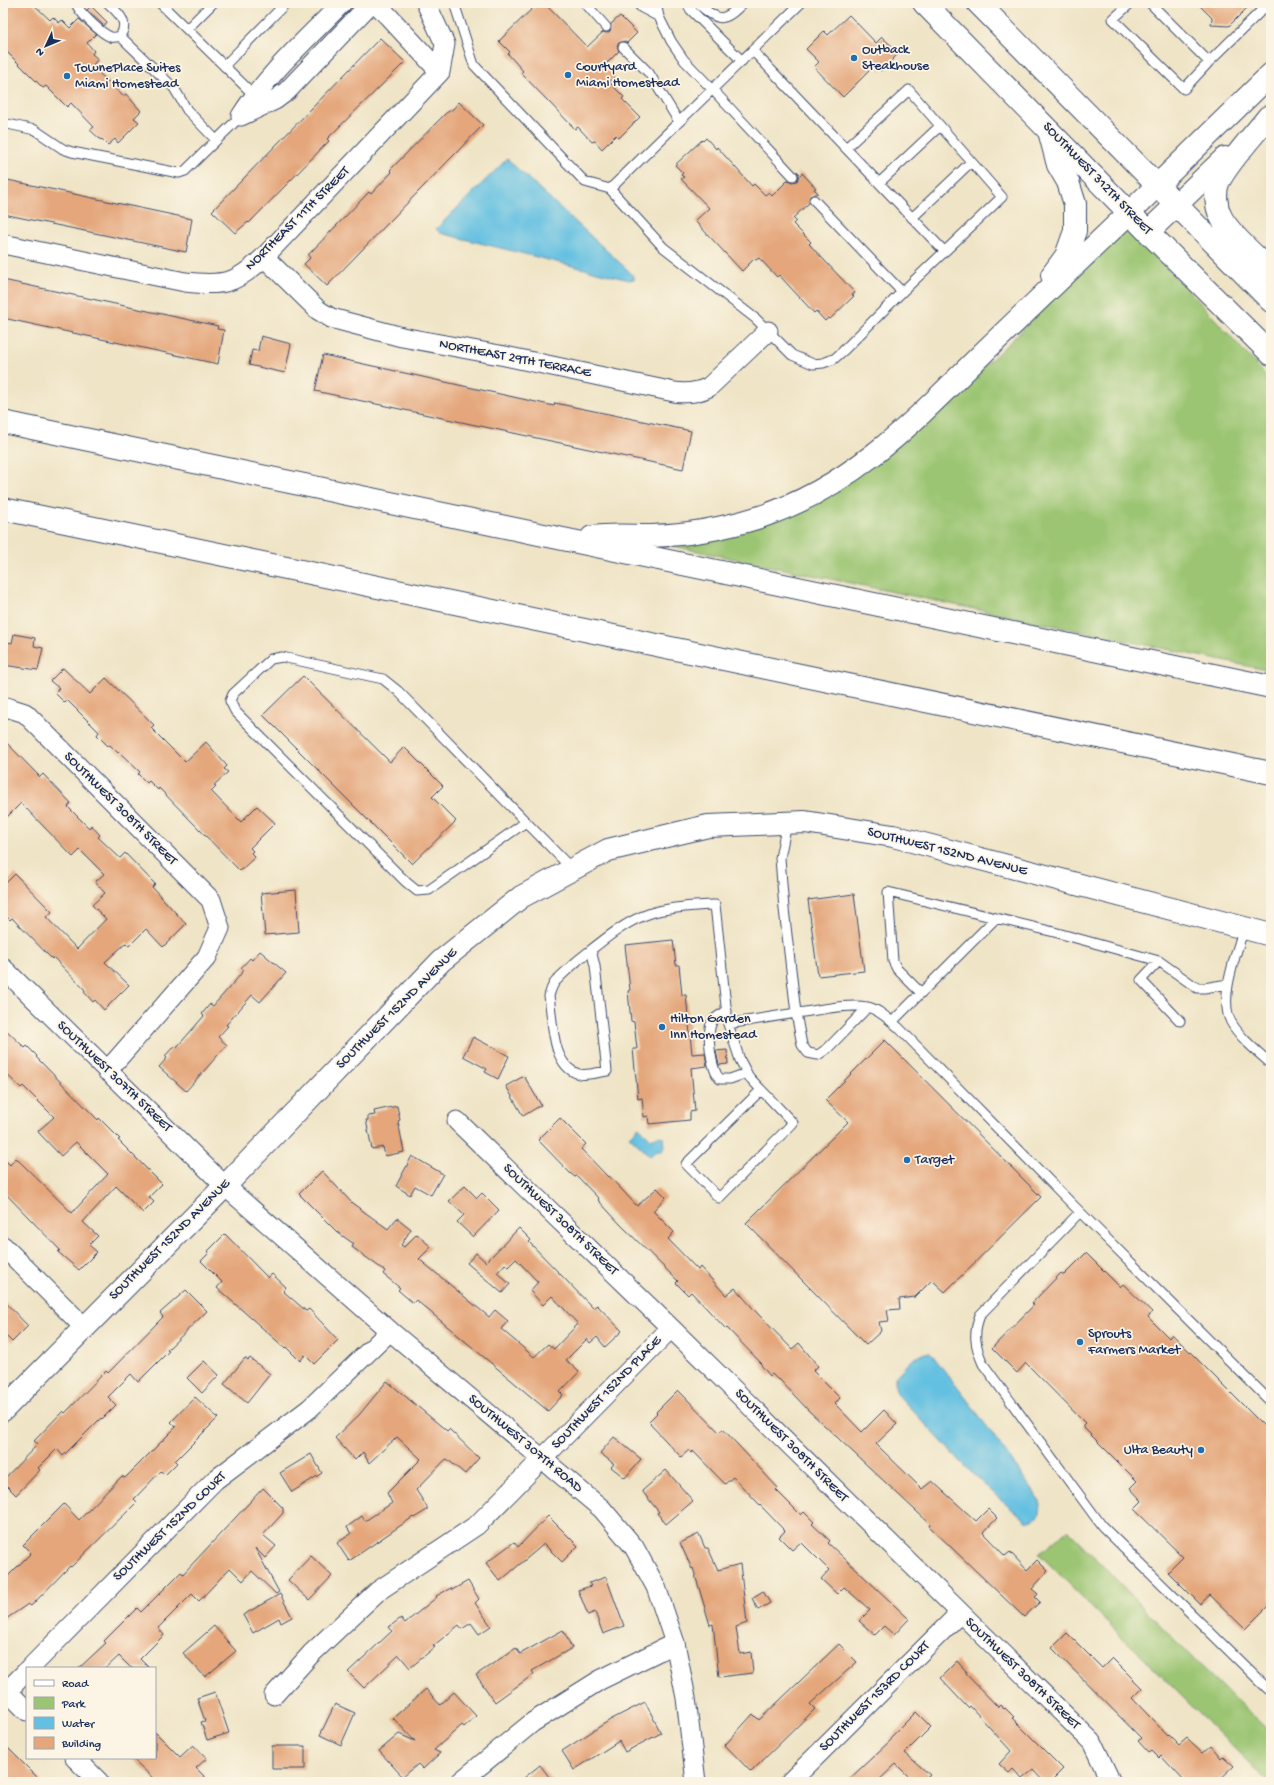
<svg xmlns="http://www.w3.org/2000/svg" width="1274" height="1785" viewBox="0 0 1274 1785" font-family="'Gochi Hand',sans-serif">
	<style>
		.green { fill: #9bc572; stroke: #5b7a68 }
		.water { fill: #63c0e1; stroke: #3f78a0 }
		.building { fill: #e4a67a }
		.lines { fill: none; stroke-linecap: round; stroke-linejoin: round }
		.lane-casing { stroke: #3b4a6e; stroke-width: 11 }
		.street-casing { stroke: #3b4a6e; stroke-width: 21 }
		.secondary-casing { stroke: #3b4a6e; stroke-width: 24 }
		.highway-casing { stroke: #3b4a6e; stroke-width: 24 }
		.lane { stroke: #fff; stroke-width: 9 }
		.street { stroke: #fff; stroke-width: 19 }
		.secondary { stroke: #fff; stroke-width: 22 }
		.highway { stroke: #fff; stroke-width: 22 }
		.poi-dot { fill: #1f6fb2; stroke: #fcf5e5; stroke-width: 1.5 }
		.labels { text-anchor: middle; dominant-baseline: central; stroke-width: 3.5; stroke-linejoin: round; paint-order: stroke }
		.poi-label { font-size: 14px; fill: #1b2f5e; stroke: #fcf5e5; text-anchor: start }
		.street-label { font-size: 14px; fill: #1b2f5e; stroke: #fcf5e5 }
	</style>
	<rect width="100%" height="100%" fill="#fcf5e5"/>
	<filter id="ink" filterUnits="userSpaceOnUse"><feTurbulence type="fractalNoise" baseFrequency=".025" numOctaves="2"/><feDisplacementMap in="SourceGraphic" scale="8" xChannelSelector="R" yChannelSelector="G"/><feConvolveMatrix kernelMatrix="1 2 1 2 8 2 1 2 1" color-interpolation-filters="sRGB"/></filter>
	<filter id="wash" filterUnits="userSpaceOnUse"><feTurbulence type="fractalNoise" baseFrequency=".012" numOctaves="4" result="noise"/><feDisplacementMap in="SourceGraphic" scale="16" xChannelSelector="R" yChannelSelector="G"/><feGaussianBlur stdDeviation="0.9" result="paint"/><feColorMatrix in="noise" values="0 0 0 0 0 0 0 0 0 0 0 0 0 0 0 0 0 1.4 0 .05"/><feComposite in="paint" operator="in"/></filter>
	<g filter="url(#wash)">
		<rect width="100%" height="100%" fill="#efe4c6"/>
		<path class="green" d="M1124,226L1186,287L1271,381V671L673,546L674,541L709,538L900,444L1011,341Z
			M1068,1530L1203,1669L1271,1733V1782H1268L1039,1554Z"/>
		<path class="water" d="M507,159L631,273L635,279L629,280L440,233L436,229Z
			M639,1127L651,1139L658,1136L664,1137L665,1148L660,1152L657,1150L650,1156L629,1136Z
			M930,1352L975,1410L1034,1492L1041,1505L1040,1513L1035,1519L1027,1522L1001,1500L962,1463L898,1395L895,1387V1377C905,1367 915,1354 930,1352Z"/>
		<g id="blocks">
			<path class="building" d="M3,3H32L50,20L53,17L59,23L62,20L70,28L79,19L96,34L87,43L94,51L92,54L98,59L92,66L123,96L126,94L141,111L134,118L139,122L118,143L115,139L108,145L102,139L101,140L90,130L94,127L71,103L67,107L46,86L43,88L3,48Z
				M538,3H544L587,47L603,32L607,33L610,31L611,24L620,16L637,33L627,43L624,41L619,43L617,46L619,51L605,65L615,76L609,82L624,97L622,99L640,117L619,138L616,135L602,149L595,141L592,142L578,127L575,129L521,73L523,71L508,54L510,52L499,41Z
				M1197,3H1252L1229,26L1211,25L1212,18Z
				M91,6L107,22L104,26L87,10Z
				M849,15L876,43L882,37L899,53L881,71L875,65L843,97L814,67L819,62L806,49L824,31L828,35Z
				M380,38L405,62L327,139L329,141L249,223L248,222L235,233L212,211Z
				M459,102L483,125L327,286L304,264L310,258L308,255L369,192L371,194L392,172L390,170L446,113L453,109Z
				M706,138L716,149L717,147L752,186L754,184L765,195L769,192L772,196L788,180L792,182L797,181L799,175L797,171L801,175L802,173L816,188L814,189L818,193L810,196L809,203L793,218L796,221L793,224L811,242L809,244L855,293L852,295L854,296L830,319L828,318L825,321L816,311L814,313L779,275L777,277L759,258L756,260L754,259L742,271L695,221L709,208L681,179L684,177L681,175L683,173L675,165L702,140L703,141Z
				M3,179L192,219L186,252L3,214Z
				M3,280L218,326L217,329L224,330L218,364L3,318Z
				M261,336L291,344L285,373L249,365L252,350L258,351Z
				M323,355L554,406L555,403L691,431L683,469L315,391Z
				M14,634L35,638L34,646L43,648L38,670L3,665V641L12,643Z
				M63,668L90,694L106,678L154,725L151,728L185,762L206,742L227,766L224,769L228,772L214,785L216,786L211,791L241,822L257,806L275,823L250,848L253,851L251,853L255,857L240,871L159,788L158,790L149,781L147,783L138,774L140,772L119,752L118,753L110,745L108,746L97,735L99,732L67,700L65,703L55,693L59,688L50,681Z
				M303,676L390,762L404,747L443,786L432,797L456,821L412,864L263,715Z
				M3,739L40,777L43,774L71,803L68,807L89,828L91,825L100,835L98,837L120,858L125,853L155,884L152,887L186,924L163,947L146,929L129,946L126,943L105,962L129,985L104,1010L95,1000L93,1002L84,992L85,990L53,957L52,959L12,918L10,920L3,913V886L15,874L52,912L46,917L77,949L106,919L92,905L105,893L95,882L104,874L80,850L73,857L21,803L3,821Z
				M296,890L299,932L265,935L261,893Z
				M854,894L864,971L818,976L808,900Z
				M673,940L676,965H679L682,995H686L692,1054L705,1053L707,1066L691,1068L695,1111L690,1112V1120L649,1124L648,1116L644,1117L642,1098L638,1099L633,1049H637L634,1022L631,1021L628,991L630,990L625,945Z
				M260,951L286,973L260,1002L252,995L226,1025L228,1026L218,1037L227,1045L186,1091L159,1067L167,1058L165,1056L174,1046L176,1048L204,1016L202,1014L210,1004L213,1006L236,980L244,970L241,968L250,958L252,960Z
				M3,1027L25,1048L27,1046L37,1056L36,1057L98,1120L99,1118L120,1139L118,1140L162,1184L149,1197L154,1202L143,1213L116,1186L83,1222L98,1236L89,1245L97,1252L79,1270L58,1252L60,1250L3,1191V1158L10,1165L16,1158L72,1213L108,1174L76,1142L61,1156L39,1133L38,1131L54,1117L23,1086L21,1088L3,1071Z
				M473,1037L509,1056L498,1079L485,1072L487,1069L463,1056Z
				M885,1040L1041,1197L945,1292L932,1280L915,1297L899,1299L900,1309L887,1310L889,1321L879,1322L881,1331L866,1345L746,1223L848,1122L825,1100Z
				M727,1050L728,1064L719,1065L716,1051Z
				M524,1076L541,1105L523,1116L506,1086Z
				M397,1106L400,1120L398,1121L404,1152L385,1156L383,1147L372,1149L366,1120H368V1116L375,1115L374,1111Z
				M560,1118L586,1144L581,1149L608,1177L609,1176L637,1206L657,1188L666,1197L653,1211L674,1232L668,1239L698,1270L700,1267L726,1295L735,1288L758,1314L792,1349L799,1343L818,1366L813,1371L840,1398L835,1404L862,1432L884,1410L897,1424L876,1444L922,1489L932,1481L976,1521L988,1509L997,1518L983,1533L1005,1556L1010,1552L1027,1570L1037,1560L1048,1571L1032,1589L1038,1594L1035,1597L1040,1602L1024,1617L929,1526L930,1524L809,1411L779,1379L778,1380L772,1374L770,1376L761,1365L762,1364L727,1328L726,1329L691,1292L688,1295L676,1283L678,1281L620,1224L598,1200L599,1199L577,1176L575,1177L570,1173L538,1140Z
				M412,1156L443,1174L431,1195L415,1186L410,1195L396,1186Z
				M322,1171L352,1203L388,1229L397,1218L411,1229L401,1245L404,1247L417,1234L431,1247L419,1259L489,1317L495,1310L508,1321L501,1329L534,1357L548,1344L554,1349L578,1324L552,1296L543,1305L530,1291L538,1282L516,1259L508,1267L505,1264L497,1273L510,1284L502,1293L467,1263L476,1253L486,1262L519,1228L531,1240L529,1242L593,1308L597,1305L622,1331L605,1347L597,1337L590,1343L587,1339L566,1360L579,1372L560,1392L563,1395L548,1411L416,1300L413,1303L398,1290L400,1288L383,1274L385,1271L352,1247L354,1244L337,1232L299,1194Z
				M465,1186L477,1198L482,1193L499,1210L473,1237L457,1222L464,1215L449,1201Z
				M225,1234L268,1278L272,1274L286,1287L283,1291L306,1311L309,1309L338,1340L314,1364L305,1355L300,1361L286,1347L285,1348L217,1288L222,1282L201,1261L209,1253L208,1251Z
				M1086,1253L1120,1287L1123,1284L1152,1312L1148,1317L1169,1338L1172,1334L1271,1433V1603L1245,1629L1210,1595L1200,1604L1168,1572L1183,1557L1134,1509L1142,1501L1130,1488L1137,1481L1082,1426L1085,1423L1026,1363L1017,1373L992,1348L1034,1305L1032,1303L1061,1273L1064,1275Z
				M186,1290L207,1311L167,1350L169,1351L138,1382L131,1374L108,1397L116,1405L102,1419L101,1418L63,1456L57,1449L38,1468L40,1470L16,1495L3,1482V1480L38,1444L34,1441L63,1411L65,1413L106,1371L108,1373L163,1317L160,1313Z
				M3,1300L28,1326L12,1342L3,1333Z
				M245,1358L248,1360L250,1358L270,1374L247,1403L224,1384Z
				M204,1361L219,1375L202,1393L187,1378Z
				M387,1381L447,1431L449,1429L479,1458L465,1474L447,1459L445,1460L416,1490L427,1507V1510L414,1518L413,1517L349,1561L337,1543L351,1534L347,1527L362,1516L365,1521L392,1503L387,1493L421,1459L397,1437L369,1463L363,1452L355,1460L335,1438L359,1415Z
				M678,1390L719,1432L723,1429L778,1488L776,1490L801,1515L804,1512L814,1522L812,1524L830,1541L828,1543L909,1619L894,1635L884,1626L875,1635L859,1621L870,1610L844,1587L837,1594L821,1579L829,1570L801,1542L792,1550L779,1537L785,1531L733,1477L725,1484L693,1451L691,1453L689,1450L681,1457L650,1424L651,1423L649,1421L657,1413L656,1412Z
				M195,1397L218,1418L175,1461L177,1463L165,1475L161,1471L134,1499L137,1502L71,1567L70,1566L31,1606L28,1604L3,1621V1581L31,1553L23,1545L64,1504L79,1520L122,1476L125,1478L176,1427L171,1422Z
				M614,1437L641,1459L625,1478L611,1467L614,1464L600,1453Z
				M311,1454L322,1473L292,1492L280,1473Z
				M666,1470L693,1501L666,1524L657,1513L659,1512L642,1491Z
				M263,1488L283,1508V1513L263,1535L276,1546L265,1558L255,1548L279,1592L276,1594L252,1571L243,1581L230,1568L199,1601L192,1594L158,1628L164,1635L140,1659L149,1668H131L119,1656L106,1668H79L106,1643L104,1641L137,1608L141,1612L181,1572L183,1574Z
				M548,1516L578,1546L562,1562L544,1544L500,1581L486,1563L514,1542L518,1547Z
				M699,1534L705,1548H708L718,1570L740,1564L747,1623L736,1627L740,1654L751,1652L753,1673L719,1677L713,1624L710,1625L693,1568L692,1569L680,1543Z
				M311,1556L332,1576L309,1600L288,1580Z
				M606,1577L624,1626L603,1634L595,1612L588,1615L578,1590L591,1586L589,1583Z
				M468,1581L479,1599L475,1603L491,1626L479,1634L471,1623L462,1629L459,1625L433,1646L435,1647L410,1668L399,1655L364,1688L348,1672L392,1631L389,1627L401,1618L405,1623L437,1597L436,1596L451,1588L452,1590Z
				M763,1591L770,1603L758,1610L752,1598Z
				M280,1594L292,1617L281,1623L279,1618L253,1633L243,1615Z
				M214,1626L236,1651L205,1677L183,1653Z
				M563,1630L572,1648L532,1671L534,1674L495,1702L476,1675L516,1648L520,1654Z
				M1067,1633L1102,1668L1112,1658L1142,1688L1132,1698L1167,1735L1168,1734L1179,1745L1187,1738L1203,1753L1211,1746L1221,1758L1223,1756L1234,1766L1217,1782H1185L1161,1756L1159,1758L1152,1751L1149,1753L1138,1741L1141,1738L1052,1648Z
				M839,1644L857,1662L810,1704L815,1709L751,1772L725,1745L753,1714L759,1720Z
				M957,1661L966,1671L965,1673L998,1707L1000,1705L1004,1709L1005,1708L1014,1717L1012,1718L1063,1769L1050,1782H1044L1033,1770L1022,1779L1013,1769L1009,1773L999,1764L1011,1751L970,1706L968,1708L940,1678Z
				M426,1689L440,1705L454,1692L476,1716L464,1727L462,1725L434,1750L440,1753L423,1769L418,1764L403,1777L379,1751L399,1734L415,1741L393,1718Z
				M215,1692L229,1733L207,1740L201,1722L205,1721L197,1698Z
				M645,1702L661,1733L625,1752L619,1741L574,1770L562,1751L610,1720Z
				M335,1704L355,1713L341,1745L320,1735Z
				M916,1712L931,1727L905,1753L930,1775L923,1782H914L896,1764L877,1782H846L891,1740L890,1738Z
				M155,1732L180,1757L193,1745L207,1758L196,1768L210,1782H157L132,1758H155Z
				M3,1743L42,1782H10L3,1775Z
				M272,1746H305V1769H272Z
				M540,1765L553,1782H519Z"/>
		</g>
	</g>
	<g filter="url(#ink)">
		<use href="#blocks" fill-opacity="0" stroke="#3b4a6e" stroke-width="1"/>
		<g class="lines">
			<defs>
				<path id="lane" d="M76,3C78,12 102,34 111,37C114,38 117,37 120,36C130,22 118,13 108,3
					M160,3L256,97
					M456,3V9L474,65L585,182L610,189
					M585,3L606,27
					M637,3L642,8L659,17
					M656,3L659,17L671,41L684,60L713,90L793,176
					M687,3L690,9L742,61
					M697,3C719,21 722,24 743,3
					M801,3L610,189L663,247L756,319L792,355L813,364L823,363L834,359L843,351L902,292L1002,197L909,90L846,148
					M1131,3L1113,19L1184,89L1209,62L1269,3
					M1150,3L1209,62
					M187,29L213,3
					M120,36L174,88L187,110L216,140
					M623,47L649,73L679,122
					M753,51L944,251
					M224,66L286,3
					M3,123L35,130L63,149L72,152L179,173L185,171L241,116
					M879,183L940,126
					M814,200L902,292
					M912,218L971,162
					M526,822L429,890L417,891L406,882L235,711L230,701L233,694L271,659L282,657L383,679L398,691L572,869
					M1244,927C1237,953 1218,998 1231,1022C1240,1038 1258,1052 1271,1064
					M591,950L595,966L607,1071C599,1072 588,1076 579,1074C551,1066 553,1020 549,996C551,990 552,984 557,980C563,973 571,967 577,961C600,943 623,922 651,913C671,907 695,906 715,905L728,1024
					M1159,961L1141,980L1180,1021
					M921,993L897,969L893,961L888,892L1054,932L1159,961L1197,988H1204L1228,984
					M868,1007L828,1048L818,1055L808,1053L802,1045L796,1013C815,1011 849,1003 867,1007C879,1009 889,1020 898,1027L1080,1212L1271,1402
					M727,1011C722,1014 714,1017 712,1022C706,1033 711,1070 720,1079H730L747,1073
					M892,1022L996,918
					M761,1090L686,1164L719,1198L793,1123L749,1077L740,1060L728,1024L796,1013L784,909L780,858L787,823
					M1080,1212L980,1315C973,1334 975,1346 983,1364L1102,1526L1271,1692"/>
				<path id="street" d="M376,3L440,72
					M426,3L445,44L440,72
					M241,116L275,100L287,91L371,3
					M241,116C268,73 307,39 342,3
					M3,244L185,282C224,286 236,284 264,257L440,72
					M264,257L318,310L331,318L402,337L505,356L674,392C687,394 697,393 709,387L768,331
					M3,706L25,713L211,900L220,928L207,957L107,1071
					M3,968L225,1186L390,1331L602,1509L634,1547L656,1587L675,1643L686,1698L696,1782
					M457,1121L671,1328L1092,1742L1111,1782
					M3,1246L84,1327
					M30,1668L215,1480L309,1409L390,1331
					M27,1671L7,1691L27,1711
					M274,1695L311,1654L378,1591L477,1525L671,1328
					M75,1758L99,1782
					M460,1782L533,1722L600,1680L675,1643
					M790,1782L960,1613"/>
				<path id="secondary" d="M924,3L1148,232L1271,354
					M978,3L1271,301
					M1268,117C1253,136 1230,160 1219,181C1214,191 1216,207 1221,217C1230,235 1256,256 1271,271
					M1129,213L1271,74
					M1148,232L1225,158
					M3,1410L225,1186L441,961L521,897L608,850L708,826L805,822L893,836L1271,935"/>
				<path id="highway" d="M1049,131L1058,165L1068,182L1075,204V231L1066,256L1052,275
					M3,422L1271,687
					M3,509L1271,773
					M592,537C611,534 631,536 651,536C688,535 725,528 760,517C855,486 918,417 987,349C1034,304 1082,258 1129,213"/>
			</defs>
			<use href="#lane" class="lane-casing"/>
			<use href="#street" class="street-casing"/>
			<use href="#secondary" class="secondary-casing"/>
			<use href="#highway" class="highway-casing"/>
			<use href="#lane" class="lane"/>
			<use href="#street" class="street"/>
			<use href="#secondary" class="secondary"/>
			<use href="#highway" class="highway"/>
		</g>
	</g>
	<g class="poi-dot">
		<circle cx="854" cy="58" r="4"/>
		<circle cx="568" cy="75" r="4"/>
		<circle cx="67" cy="76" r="4"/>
		<circle cx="662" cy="1027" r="4"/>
		<circle cx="907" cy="1160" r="4"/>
		<circle cx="1080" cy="1342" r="4"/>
		<circle cx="1201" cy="1450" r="4"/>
	</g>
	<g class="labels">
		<g class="poi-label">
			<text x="862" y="50">Outback<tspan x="862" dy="16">Steakhouse</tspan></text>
			<text x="576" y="67">Courtyard<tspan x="576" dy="16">Miami Homestead</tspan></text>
			<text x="75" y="68">TownePlace Suites<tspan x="75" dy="16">Miami Homestead</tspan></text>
			<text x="670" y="1019">Hilton Garden<tspan x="670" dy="16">Inn Homestead</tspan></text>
			<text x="915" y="1160">Target</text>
			<text x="1088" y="1334">Sprouts<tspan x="1088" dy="16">Farmers Market</tspan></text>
			<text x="1193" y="1450" text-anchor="end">Ulta Beauty</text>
		</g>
		<g class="street-label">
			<text transform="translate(1097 179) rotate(46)">SOUTHWEST 312TH STREET</text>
			<text transform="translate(298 219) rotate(-45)">NORTHEAST 11TH STREET</text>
			<text transform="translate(515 359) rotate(11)">NORTHEAST 29TH TERRACE</text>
			<text transform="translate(120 809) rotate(45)">SOUTHWEST 308TH STREET</text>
			<text transform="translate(947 852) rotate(14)">SOUTHWEST 152ND AVENUE</text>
			<text transform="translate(397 1009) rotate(-45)">SOUTHWEST 152ND AVENUE</text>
			<text transform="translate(114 1077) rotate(44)">SOUTHWEST 307TH STREET</text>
			<text transform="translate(560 1220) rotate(44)">SOUTHWEST 308TH STREET</text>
			<text transform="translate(170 1240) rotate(-45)">SOUTHWEST 152ND AVENUE</text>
			<text transform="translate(607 1393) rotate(-46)">SOUTHWEST 152ND PLACE</text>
			<text transform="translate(525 1444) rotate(40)">SOUTHWEST 307TH ROAD</text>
			<text transform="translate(791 1446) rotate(45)">SOUTHWEST 308TH STREET</text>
			<text transform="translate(170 1527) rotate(-44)">SOUTHWEST 152ND COURT</text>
			<text transform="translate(1022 1674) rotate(44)">SOUTHWEST 308TH STREET</text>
			<text transform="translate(875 1697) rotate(-45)">SOUTHWEST 153RD COURT</text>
		</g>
	</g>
	<rect width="1274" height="1785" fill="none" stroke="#fcf5e5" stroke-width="16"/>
	<rect x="26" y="1667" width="130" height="92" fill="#fcf5e5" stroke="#a2a6af"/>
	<rect x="34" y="1680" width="20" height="6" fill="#ffffff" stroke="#a2a6af"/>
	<text x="62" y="1687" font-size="12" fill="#1b2f5e">Road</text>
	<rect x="34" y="1697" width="20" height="12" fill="#9bc572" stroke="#a2a6af"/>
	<text x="62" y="1707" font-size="12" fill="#1b2f5e">Park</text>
	<rect x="34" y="1717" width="20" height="12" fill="#63c0e1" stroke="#a2a6af"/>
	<text x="62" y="1727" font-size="12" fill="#1b2f5e">Water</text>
	<rect x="34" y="1737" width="20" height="12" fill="#e4a67a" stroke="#a2a6af"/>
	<text x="62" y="1747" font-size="12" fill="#1b2f5e">Building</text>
	<g transform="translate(46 46) rotate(226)" stroke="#fcf5e5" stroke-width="3" paint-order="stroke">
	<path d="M0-3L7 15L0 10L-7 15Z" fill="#1b2f5e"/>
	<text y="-6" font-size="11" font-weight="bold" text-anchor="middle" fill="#1b2f5e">N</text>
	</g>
</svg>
